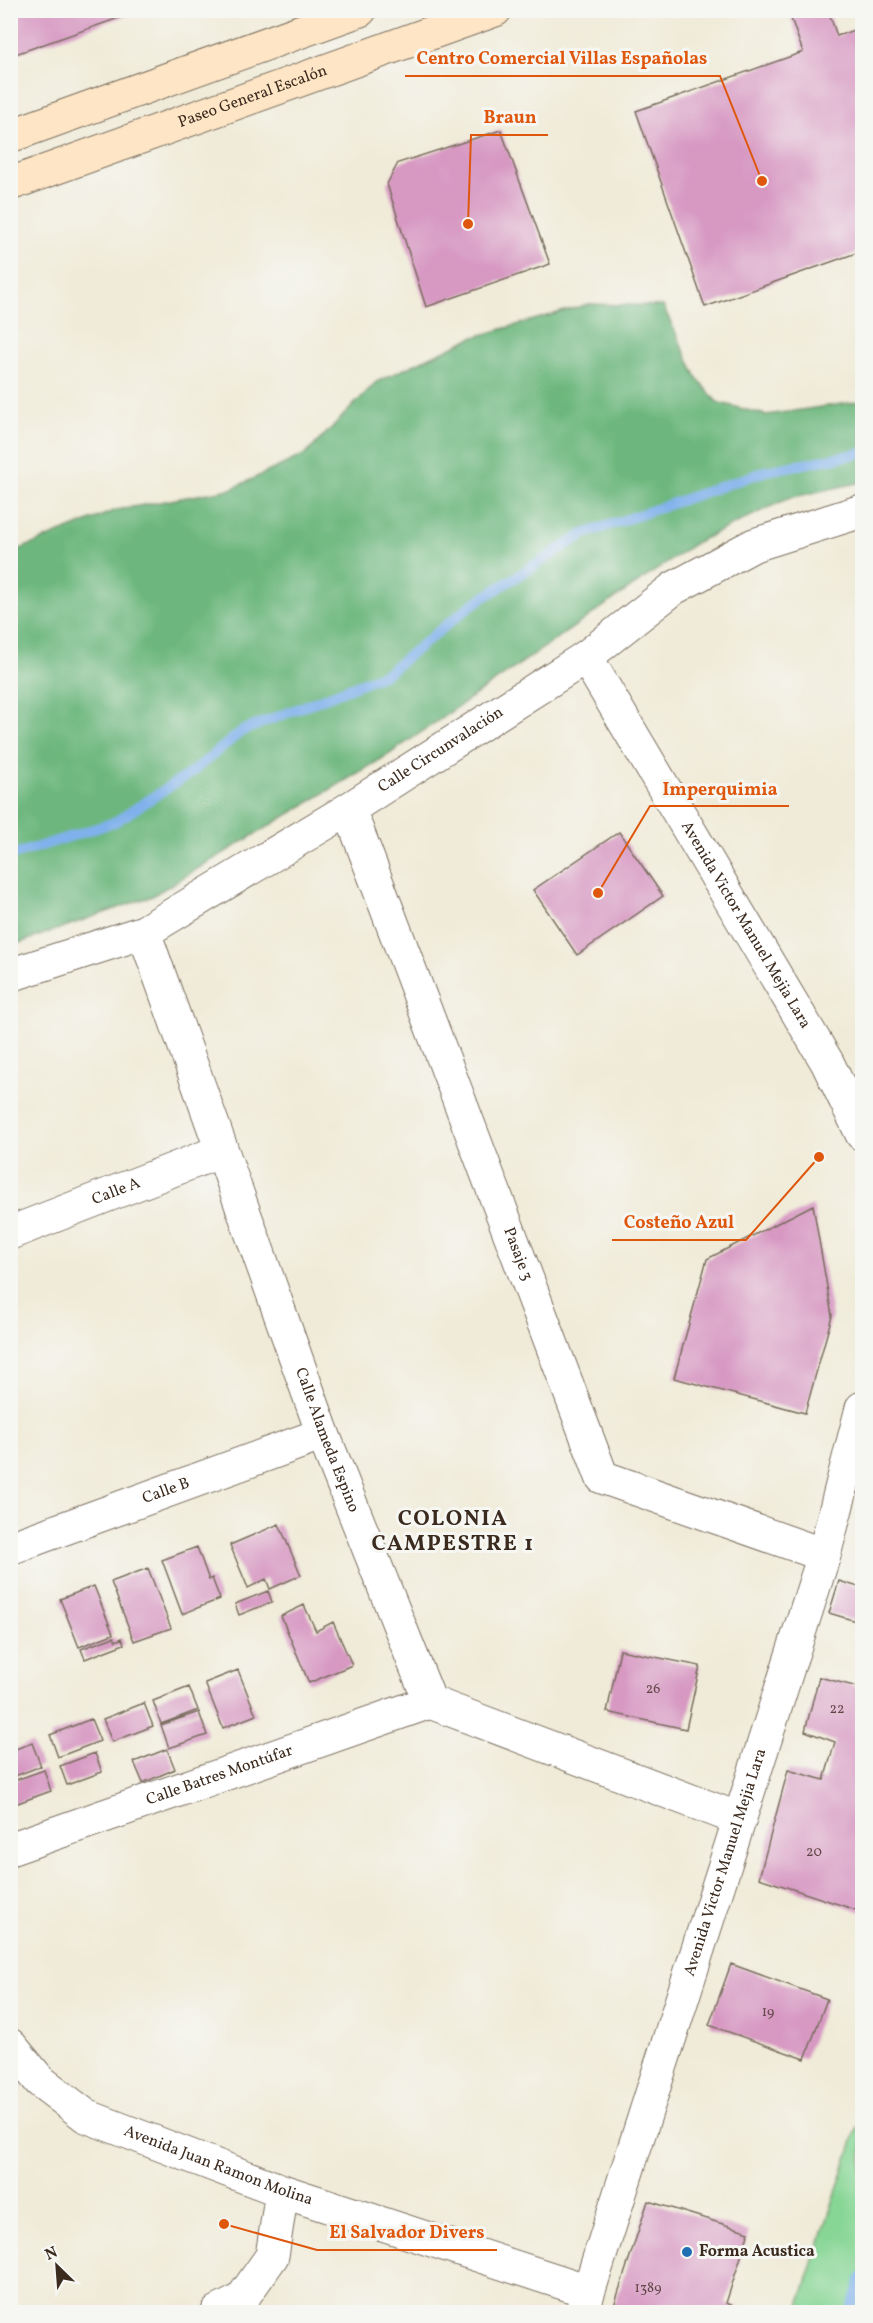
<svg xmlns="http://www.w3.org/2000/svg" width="873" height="2323" viewBox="0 0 873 2323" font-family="Vollkorn,serif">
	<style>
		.green { fill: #87d695; stroke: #61805a; stroke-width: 1.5 }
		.forest { fill: #6db77e; stroke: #54704e; stroke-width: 1.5 }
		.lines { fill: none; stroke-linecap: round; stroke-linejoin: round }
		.stream { stroke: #80b1ec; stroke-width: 10 }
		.building { fill: #d798c2 }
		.minor-casing { stroke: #7a6e5f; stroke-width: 35 }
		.tertiary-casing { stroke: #7a6e5f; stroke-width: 35 }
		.secondary-casing { stroke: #7a6e5f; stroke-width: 35 }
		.minor { stroke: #fff; stroke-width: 33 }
		.tertiary { stroke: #fff; stroke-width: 33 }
		.secondary { stroke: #fde5c5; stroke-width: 33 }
		.poi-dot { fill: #1f6fb2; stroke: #f6f6f2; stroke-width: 2 }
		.labels { text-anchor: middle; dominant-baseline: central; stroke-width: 6; stroke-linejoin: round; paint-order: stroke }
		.number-label { font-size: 14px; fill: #624647 }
		.street-label { font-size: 16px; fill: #3b2a1e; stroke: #f6f6f2 }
		.poi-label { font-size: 16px; font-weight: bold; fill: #3b2a1e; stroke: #f6f6f2; text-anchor: start }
		.district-label { font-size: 22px; font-weight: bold; letter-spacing: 1.5px; fill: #3b2a1e; stroke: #f6f6f2 }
		.leader { fill: none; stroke: #df570d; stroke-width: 2 }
		.callout-dot { fill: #df570d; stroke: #f6f6f2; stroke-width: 2 }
		.callout-label { font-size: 18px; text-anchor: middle; font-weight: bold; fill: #df570d; stroke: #f6f6f2; stroke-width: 6; stroke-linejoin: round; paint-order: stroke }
	</style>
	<rect width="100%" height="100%" fill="#f6f6f2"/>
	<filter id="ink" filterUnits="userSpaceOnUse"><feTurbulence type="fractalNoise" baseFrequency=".0167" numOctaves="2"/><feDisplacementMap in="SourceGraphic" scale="12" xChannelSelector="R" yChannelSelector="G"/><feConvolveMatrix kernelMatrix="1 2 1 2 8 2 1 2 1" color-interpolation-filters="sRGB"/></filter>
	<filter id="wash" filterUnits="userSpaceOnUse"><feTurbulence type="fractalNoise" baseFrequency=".008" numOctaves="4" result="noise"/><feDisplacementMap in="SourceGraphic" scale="24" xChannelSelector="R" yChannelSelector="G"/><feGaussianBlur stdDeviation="1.35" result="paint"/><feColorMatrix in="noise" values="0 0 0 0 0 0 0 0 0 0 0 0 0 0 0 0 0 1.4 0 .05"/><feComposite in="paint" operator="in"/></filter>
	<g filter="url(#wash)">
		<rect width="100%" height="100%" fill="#f0ebd8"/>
		<path class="green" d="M862,2113V2312H797Z"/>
		<path class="forest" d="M589,304L663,306L697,378L717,402L766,415L862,401V482L789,498L697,542L388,755L152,896L11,946L10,557L15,551L116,510L231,489L306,454L376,382L471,338Z"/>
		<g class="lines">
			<path class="stream" d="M10,856L115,822L192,772L242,731L387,673L470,606L584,534L766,471L862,453
				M850,2312L862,2277"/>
		</g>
		<g id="blocks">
			<path class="building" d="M10,10H139V11L10,56Z
				M788,10H828L837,36L862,27V251L705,307L636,111L803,52Z
				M501,130L550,264L426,307L387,184L398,163Z
				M619,832L663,896L577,955L533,890Z
				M813,1205L832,1316L805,1413L674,1378L707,1259Z
				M279,1524L301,1575L270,1589L266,1579L248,1588L230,1545Z
				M197,1547L209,1580L212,1578L220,1599L182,1614L162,1560Z
				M148,1568L171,1628L134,1641L111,1582Z
				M839,1581L862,1588V1623L829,1613Z
				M94,1586L113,1634L79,1647L60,1599Z
				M268,1591L272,1602L239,1615L235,1604Z
				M304,1605L316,1631L333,1622L352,1665L309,1683L281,1616Z
				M114,1637L116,1641L122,1638L124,1644L85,1659L81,1649Z
				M620,1650L700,1666L686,1729L607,1712Z
				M238,1670L256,1715L223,1728L205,1683Z
				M819,1677L862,1688V1912L759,1878L788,1770L824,1780L835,1742L805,1731Z
				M189,1687L198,1710L161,1724L153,1701Z
				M144,1703L153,1726L112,1742L103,1719Z
				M199,1712L207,1735L169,1748L161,1725Z
				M91,1719L100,1741L58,1757L50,1735Z
				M32,1743L41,1766L10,1778V1751Z
				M167,1749L175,1769L143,1783L134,1762Z
				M95,1753L102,1772L67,1785L60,1766Z
				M44,1770L51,1791L15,1804L10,1791V1782Z
				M731,1964L827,1999L805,2059L709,2025Z
				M648,2201L749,2232L726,2303L750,2312H612Z"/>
		</g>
	</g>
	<g filter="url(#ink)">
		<use href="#blocks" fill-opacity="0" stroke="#7a6e5f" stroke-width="1.5"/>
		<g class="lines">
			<defs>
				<g id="minor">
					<path id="s1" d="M586,657L827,1062L862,1134"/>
					<path id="s2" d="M349,809L602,1477L824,1555"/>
					<path id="s3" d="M144,932L323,1434L430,1702L739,1819"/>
					<path id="s4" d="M10,1233L221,1151"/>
					<path id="s5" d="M10,1548L323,1434"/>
					<path id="s6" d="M10,1849L430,1702"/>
					<path id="s7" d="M10,2045L40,2081L86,2116L282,2191L588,2291"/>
					<path d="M218,2312L241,2300L272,2256L282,2191"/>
					<path id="s8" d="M582,2312L824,1555L862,1408"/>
				</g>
				<g id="tertiary">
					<path id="s9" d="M10,975L144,932L349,809L586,657L674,588L754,545L862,511"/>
				</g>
				<g id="secondary">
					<path d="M10,136L360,10"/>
					<path id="s10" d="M10,184L495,10"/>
				</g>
			</defs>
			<use href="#minor" class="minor-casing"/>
			<use href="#tertiary" class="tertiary-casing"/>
			<use href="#secondary" class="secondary-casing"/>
			<use href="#minor" class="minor"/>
			<use href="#tertiary" class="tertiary"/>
			<use href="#secondary" class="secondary"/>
		</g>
	</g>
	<circle class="poi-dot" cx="687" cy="2252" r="6"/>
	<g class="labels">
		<g class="number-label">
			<text x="653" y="1689">26</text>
			<text x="837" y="1709">22</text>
			<text x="814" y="1852">20</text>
			<text x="768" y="2012">19</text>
			<text x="648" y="2288">1389</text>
		</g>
		<g class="street-label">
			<text stroke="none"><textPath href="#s10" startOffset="258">Paseo General Escalón</textPath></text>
			<text stroke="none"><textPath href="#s9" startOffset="489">Calle Circunvalación</textPath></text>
			<text stroke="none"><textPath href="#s1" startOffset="312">Avenida Victor Manuel Mejia Lara</textPath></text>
			<text stroke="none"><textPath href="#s4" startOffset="114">Calle A</textPath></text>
			<text stroke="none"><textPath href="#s2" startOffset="476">Pasaje 3</textPath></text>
			<text stroke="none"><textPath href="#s3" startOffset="540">Calle Alameda Espino</textPath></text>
			<text stroke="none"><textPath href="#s5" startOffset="166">Calle B</textPath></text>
			<text stroke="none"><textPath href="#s6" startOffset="222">Calle Batres Montúfar</textPath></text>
			<text stroke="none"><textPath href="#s8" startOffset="472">Avenida Victor Manuel Mejia Lara</textPath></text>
			<text stroke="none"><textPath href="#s7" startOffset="246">Avenida Juan Ramon Molina</textPath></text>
		</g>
		<g class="poi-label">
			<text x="699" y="2252">Forma Acustica</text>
		</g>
		<g class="district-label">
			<text x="453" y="1519">COLONIA<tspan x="453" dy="25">CAMPESTRE 1</tspan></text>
		</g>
	</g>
	<path class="leader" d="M762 181L720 76H405M468 224L471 135H548M598 893L650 806H789M819 1157L746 1240H612M224 2224L317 2250H497"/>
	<g class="callout-dot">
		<circle cx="762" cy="181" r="6"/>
		<circle cx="468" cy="224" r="6"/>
		<circle cx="598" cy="893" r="6"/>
		<circle cx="819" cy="1157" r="6"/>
		<circle cx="224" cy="2224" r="6"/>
	</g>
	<g class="callout-label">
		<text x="562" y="64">Centro Comercial Villas Españolas</text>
		<text x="510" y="123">Braun</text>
		<text x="720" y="795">Imperquimia</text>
		<text x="679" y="1228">Costeño Azul</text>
		<text x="407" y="2238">El Salvador Divers</text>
	</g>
	<rect width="873" height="2323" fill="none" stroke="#f6f6f2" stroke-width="36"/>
	<g transform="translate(57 2266) rotate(335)" stroke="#f6f6f2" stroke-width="4.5" paint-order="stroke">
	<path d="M0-4.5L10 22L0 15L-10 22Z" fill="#3b2a1e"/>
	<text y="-9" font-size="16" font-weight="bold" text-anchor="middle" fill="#3b2a1e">N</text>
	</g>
</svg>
